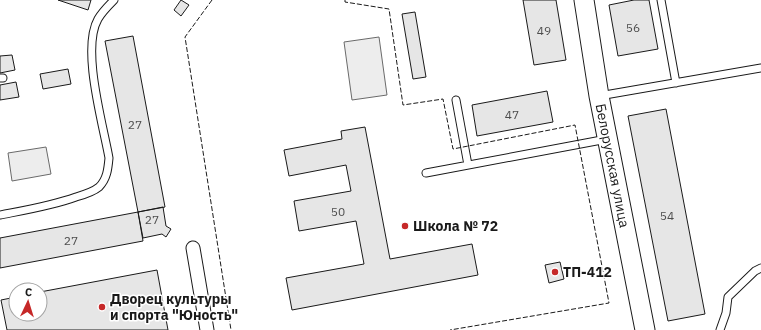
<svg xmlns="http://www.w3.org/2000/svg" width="761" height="330" viewBox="0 0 761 330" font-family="'IBM Plex Sans',sans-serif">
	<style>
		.built { fill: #ededed; stroke: #6a6a6a }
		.building { fill: #e6e6e6; stroke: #1a1a1a }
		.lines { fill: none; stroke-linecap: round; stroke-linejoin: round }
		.lane-casing { stroke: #1a1a1a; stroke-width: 9 }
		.street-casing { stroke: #1a1a1a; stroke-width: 15 }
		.secondary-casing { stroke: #1a1a1a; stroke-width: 21 }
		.lane { stroke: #fff; stroke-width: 7 }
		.street { stroke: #fff; stroke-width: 13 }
		.secondary { stroke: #fff; stroke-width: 19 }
		.fence { stroke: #1a1a1a; stroke-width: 1; stroke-dasharray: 5 2; stroke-linecap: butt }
		.poi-dot { fill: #c62828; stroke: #fff; stroke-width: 1.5 }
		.labels { text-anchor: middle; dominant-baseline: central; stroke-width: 3; stroke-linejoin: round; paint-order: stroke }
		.number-label { font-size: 12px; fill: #4d4d4d }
		.street-label { font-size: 14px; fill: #1a1a1a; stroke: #fff }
		.poi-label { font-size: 14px; font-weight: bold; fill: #1a1a1a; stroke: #fff; text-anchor: start }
	</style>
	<rect width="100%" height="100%" fill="#fff"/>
	<path class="built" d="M379,37L387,95L352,100L344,42Z
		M46,147L51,174L12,181L8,153Z"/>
	<path class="building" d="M58,0H91L88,10Z
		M181,0L189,5L181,16L174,10Z
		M523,0H556L566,60L534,65Z
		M634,0H649L658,49L618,56L609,5Z
		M415,12L426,77L413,79L402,14Z
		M133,36L165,207L138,212L105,41Z
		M12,55L15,70L0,73V56Z
		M68,69L71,84L43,89L40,74Z
		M16,82L19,97L0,100V85Z
		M547,91L553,122L477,136L472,105Z
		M666,109L705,314L668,321L628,116Z
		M365,127L390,259L472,244L478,275L292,310L286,278L364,264L356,221L299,231L294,201L351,191L346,165L289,176L284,150L342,139L341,131Z
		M163,207L166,226L171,229L166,237L162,234L143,238L138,212Z
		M138,212L143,241L0,268V238Z
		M560,262L564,279L549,283L545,265Z
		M157,270L168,330H7L1,300L16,297V314H40V292Z"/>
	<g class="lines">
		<defs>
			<path id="lane" d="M661,0L676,83
				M0,78H3
				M599,96L761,68
				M456,100L468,165
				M426,173L607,139
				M0,215C26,210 51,206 76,197C83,195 93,192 99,187C107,179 108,169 109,158C103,124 81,49 98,19C102,12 108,6 114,0
				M720,330L726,313L728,297L755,271L761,268"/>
			<path id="street" d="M193,248L207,330"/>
			<g id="secondary">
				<path id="s1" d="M584,0L599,96L645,330"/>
			</g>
		</defs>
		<use href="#lane" class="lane-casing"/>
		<use href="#street" class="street-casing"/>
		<use href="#secondary" class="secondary-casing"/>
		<use href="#lane" class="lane"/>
		<use href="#street" class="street"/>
		<use href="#secondary" class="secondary"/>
		<path class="fence" d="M212,0L185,37L231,330
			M345,0V2L389,9L403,105L443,99L453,149L575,125L609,303L450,330"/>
	</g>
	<g class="poi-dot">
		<circle cx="405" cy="226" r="4"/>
		<circle cx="555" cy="272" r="4"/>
		<circle cx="102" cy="307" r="4"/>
	</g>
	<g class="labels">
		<g class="number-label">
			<text x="633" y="27">56</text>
			<text x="544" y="30">49</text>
			<text x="512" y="114">47</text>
			<text x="135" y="124">27</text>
			<text x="338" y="211">50</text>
			<text x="667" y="215">54</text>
			<text x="152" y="219">27</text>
			<text x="71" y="240">27</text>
		</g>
		<g class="street-label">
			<text stroke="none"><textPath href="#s1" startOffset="168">Белорусская улица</textPath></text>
		</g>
		<g class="poi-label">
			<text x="413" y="226">Школа № 72</text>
			<text x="563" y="272">ТП-412</text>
			<text x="110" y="299">Дворец культуры<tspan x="110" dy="16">и спорта "Юность"</tspan></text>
		</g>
	</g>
	<g transform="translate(28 302) rotate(4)"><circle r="19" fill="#ffffff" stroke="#a3a3a3"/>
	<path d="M0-3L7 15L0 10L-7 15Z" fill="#c62828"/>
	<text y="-6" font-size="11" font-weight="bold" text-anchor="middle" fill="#1a1a1a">С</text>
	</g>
</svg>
